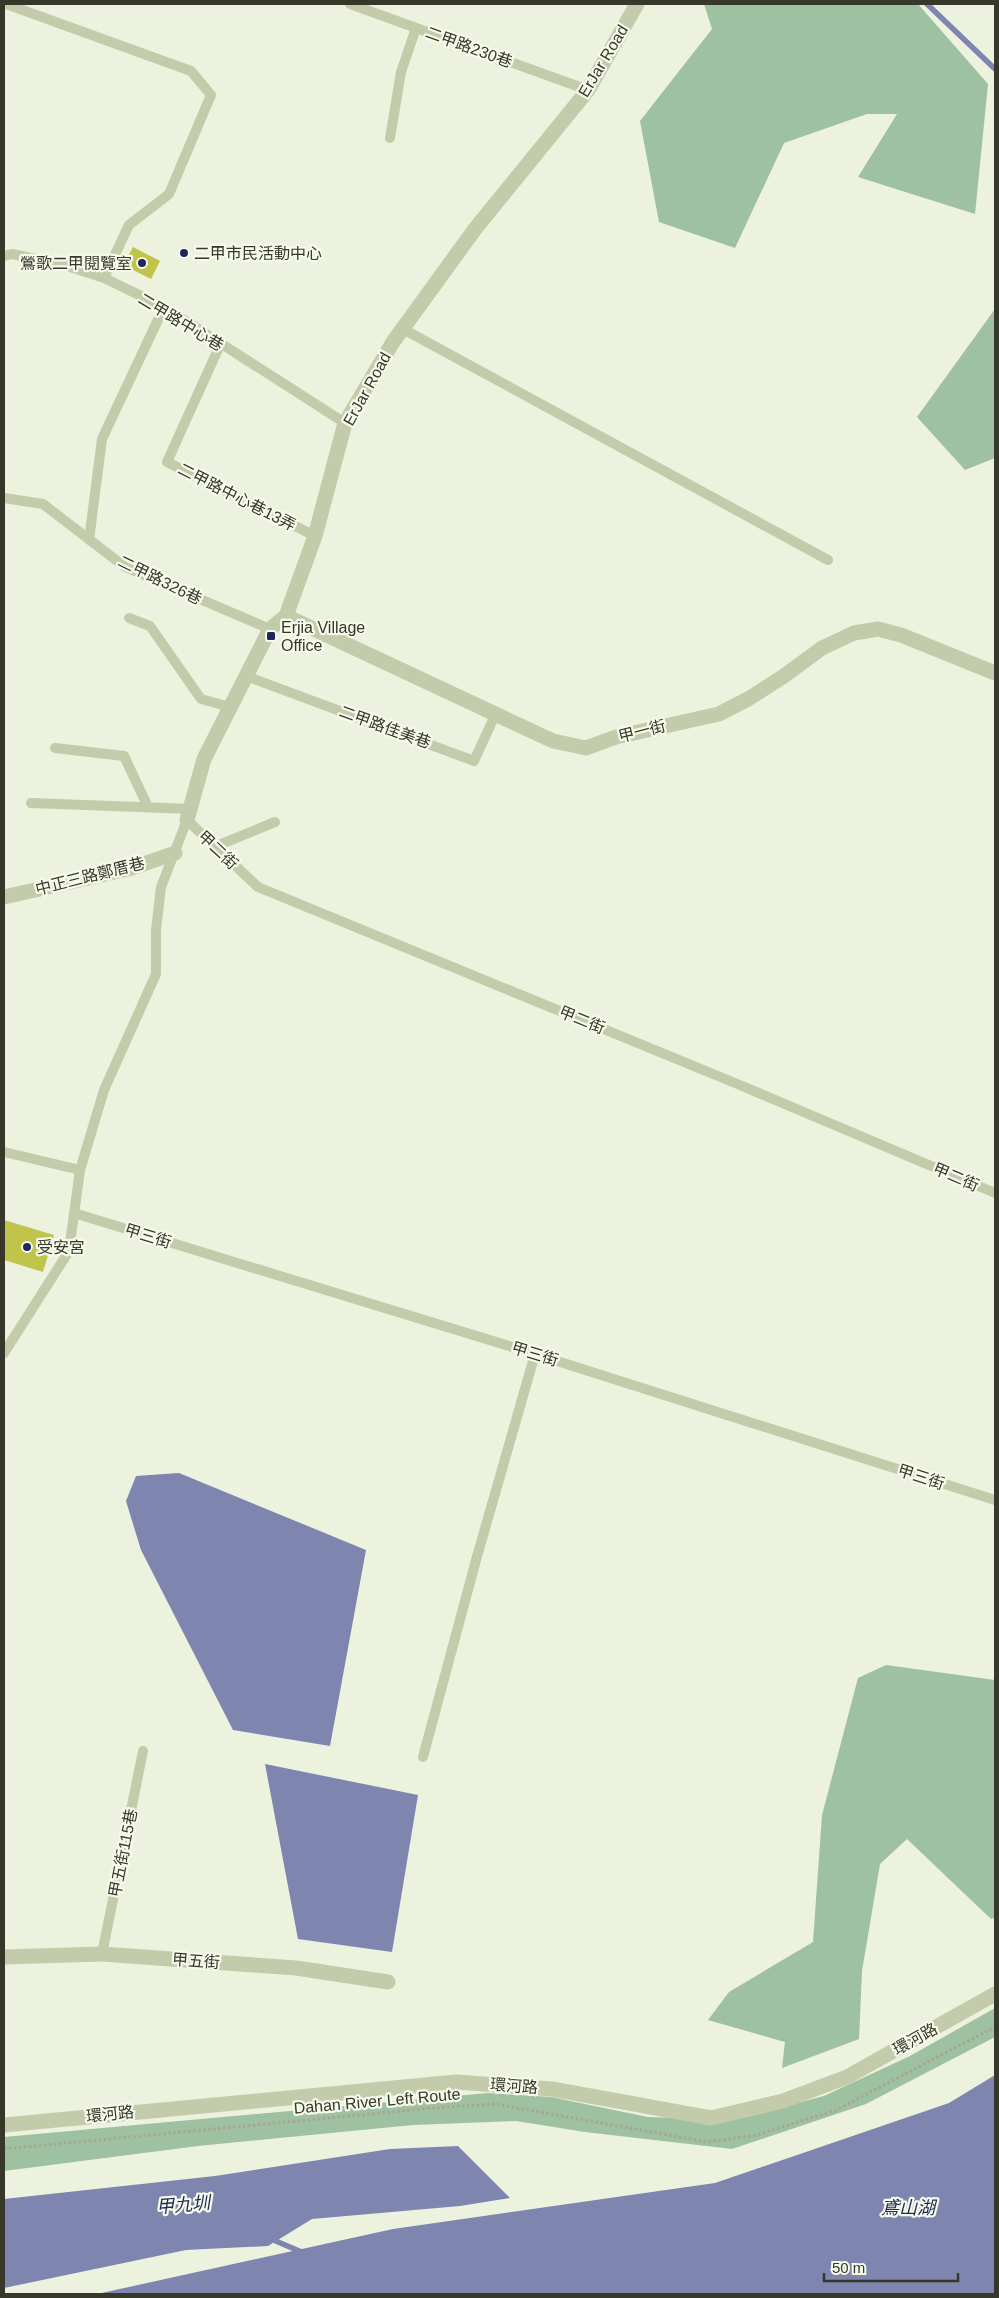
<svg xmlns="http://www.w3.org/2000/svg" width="999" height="2298" viewBox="0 0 999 2298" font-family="Helvetica,'Noto Sans TC',sans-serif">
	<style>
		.green { fill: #9ec1a2 }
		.water { fill: #7e86af }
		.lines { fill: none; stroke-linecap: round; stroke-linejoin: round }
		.stream { stroke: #7e86af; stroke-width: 5.5 }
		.building { fill: #c1c44b }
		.path { stroke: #a3a989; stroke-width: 3; stroke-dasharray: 2.5 2.5; stroke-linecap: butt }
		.lane { stroke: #c3cbaa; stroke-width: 10 }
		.street { stroke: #c3cbaa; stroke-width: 15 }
		.poi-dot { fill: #1f2859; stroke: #f5faeb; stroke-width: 2 }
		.labels { text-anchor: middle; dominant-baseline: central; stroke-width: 4.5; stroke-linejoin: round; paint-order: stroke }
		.street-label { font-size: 16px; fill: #37382a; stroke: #f5faeb }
		.poi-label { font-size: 16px; fill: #37382a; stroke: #f5faeb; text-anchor: start }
		.water-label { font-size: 18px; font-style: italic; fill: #1f2859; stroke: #f5faeb }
	</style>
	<rect width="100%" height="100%" fill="#ecf2de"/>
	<path class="green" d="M704,4H918L988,84L975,214L858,177L897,114H867L784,143L735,248L659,222L640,121L712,29Z
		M995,309V458L965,470L917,417Z
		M886,1665L995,1680V1918L991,1919L907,1839L880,1864L862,1971L859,2039L782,2068L785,2042L708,2020L729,1992L813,1942L822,1815L858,1678Z
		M995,2008V2037L866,2104L732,2149L585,2132L516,2121L413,2125L198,2146L4,2171V2137L488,2093L551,2097L648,2117L732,2120L824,2096L910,2056Z"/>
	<path class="water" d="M179,1473L366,1550L330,1746L233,1730L141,1550L126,1501L136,1476Z
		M265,1764L418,1795L392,1952L298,1939Z
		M995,2075V2294H97L393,2229L715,2183L949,2103Z
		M458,2146L510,2198L460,2206L312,2219L268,2246L186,2250L4,2288V2199L215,2176L390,2149Z"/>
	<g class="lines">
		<path class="stream" d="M927,4L995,69
			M271,2239L304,2253"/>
	</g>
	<path class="building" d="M133,247L160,261L151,279L123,265Z
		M4,1220L54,1235L43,1272L4,1260Z"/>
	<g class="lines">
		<path class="path" d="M4,2149L433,2108L495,2104L707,2142L757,2135L836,2110L995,2027"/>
		<path class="lane" d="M6,4L191,71L211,95L169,194L129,225L104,278
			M350,4L588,90
			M390,138L401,72L416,28
			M4,256L12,254L61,264L104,278L164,307L345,423
			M403,329L828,560
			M220,345L167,462L315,536
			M4,498L43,504L125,567L270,629
			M89,540L102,439L164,307
			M129,618L150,626L201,699L230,707
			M246,676L474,761L496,713
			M55,748L124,756L148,807
			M31,803L192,809
			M214,847L275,822
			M4,1152L80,1170
			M74,1213L535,1354L995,1500
			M4,1353L69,1251L80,1170L104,1090L156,974V930L161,887L187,820L258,887L735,1083L995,1193
			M423,1757L476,1560L535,1354
			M102,1954L143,1751"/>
		<path class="street" d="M286,616L553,741L586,748L616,737L719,714L748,699L784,676L822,648L854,633L878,629L901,635L995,673
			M187,820L204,759L270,629L286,616L315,536L345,423L393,342L475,229L588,90L637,4
			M4,897L132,868L175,853
			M4,1957L102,1954L296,1968L388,1982
			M4,2125L456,2082L552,2089L711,2118L783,2101L847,2077L995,1994"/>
	</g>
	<g class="poi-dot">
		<circle cx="184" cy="253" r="5"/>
		<circle cx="142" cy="263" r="5"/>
		<rect x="266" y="631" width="10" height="10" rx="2.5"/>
		<circle cx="27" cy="1247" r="5"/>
	</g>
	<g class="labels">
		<g class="street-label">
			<text transform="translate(469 47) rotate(20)">二甲路230巷</text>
			<text transform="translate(603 61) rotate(-59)">ErJar Road</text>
			<text transform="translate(181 322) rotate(31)">二甲路中心巷</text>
			<text transform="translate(367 389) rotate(-61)">ErJar Road</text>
			<text transform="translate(237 497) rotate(27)">二甲路中心巷13弄</text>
			<text transform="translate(160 580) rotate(26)">二甲路326巷</text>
			<text transform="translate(385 727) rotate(20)">二甲路佳美巷</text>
			<text transform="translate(642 731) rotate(-14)">甲一街</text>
			<text transform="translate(218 850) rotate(43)">甲二街</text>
			<text transform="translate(90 876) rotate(-14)">中正三路鄭厝巷</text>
			<text transform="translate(582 1020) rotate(22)">甲二街</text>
			<text transform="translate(956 1177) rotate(23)">甲二街</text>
			<text transform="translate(148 1236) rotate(17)">甲三街</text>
			<text transform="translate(535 1354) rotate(17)">甲三街</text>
			<text transform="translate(921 1477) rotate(18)">甲三街</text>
			<text transform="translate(123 1853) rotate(-79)">甲五街115巷</text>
			<text transform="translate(196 1961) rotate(4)">甲五街</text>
			<text transform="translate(915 2039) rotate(-29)">環河路</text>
			<text transform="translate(514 2086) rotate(4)">環河路</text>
			<text transform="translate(377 2101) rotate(-5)">Dahan River Left Route</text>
			<text transform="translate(110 2114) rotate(-6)">環河路</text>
		</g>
		<g class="poi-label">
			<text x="194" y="253">二甲市民活動中心</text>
			<text x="132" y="263" text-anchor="end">鶯歌二甲閱覽室</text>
			<text x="281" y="627">Erjia Village<tspan x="281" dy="18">Office</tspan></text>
			<text x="37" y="1247">受安宮</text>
		</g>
		<g class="water-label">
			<text transform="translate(183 2205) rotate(-5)">甲九圳</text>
			<text x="908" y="2208">鳶山湖</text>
		</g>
	</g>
	<rect width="999" height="2298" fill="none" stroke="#37382a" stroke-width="10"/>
	<path d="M824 2273v8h134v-8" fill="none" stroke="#37382a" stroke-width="2.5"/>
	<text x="832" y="2273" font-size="15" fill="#37382a" stroke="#f5faeb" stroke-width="4" paint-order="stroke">50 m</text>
</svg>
